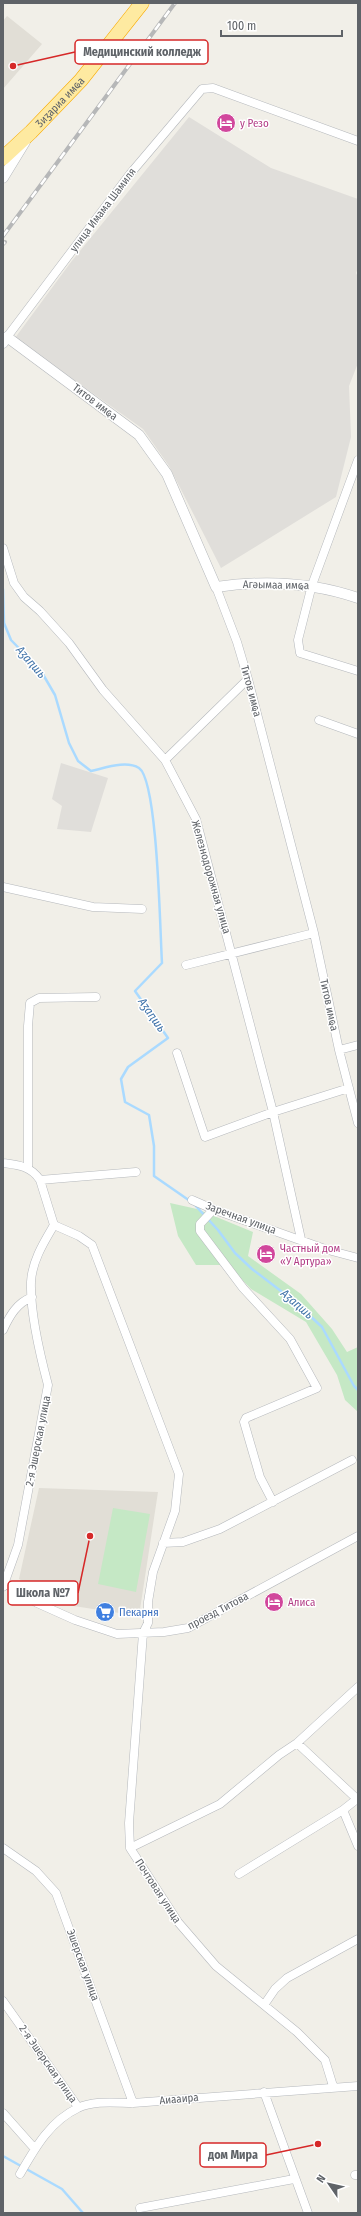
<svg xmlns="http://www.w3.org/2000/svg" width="361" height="2216" viewBox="0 0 361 2216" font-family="'Fira Sans Condensed',sans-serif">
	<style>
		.industrial { fill: #e0deda }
		.education { fill: #e1ded6 }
		.green { fill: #c5e8c5 }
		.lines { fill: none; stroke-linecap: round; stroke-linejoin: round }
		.stream { stroke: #aadaff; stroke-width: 2.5 }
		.minor-casing { stroke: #b5b8bc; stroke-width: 9 }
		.tertiary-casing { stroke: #b5b8bc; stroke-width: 11 }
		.trunk-casing { stroke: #f9ab00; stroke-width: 15 }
		.minor { stroke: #fff; stroke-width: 8 }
		.tertiary { stroke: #fff; stroke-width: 10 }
		.trunk { stroke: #feeaa1; stroke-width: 14 }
		.rail-casing { stroke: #b6b7b8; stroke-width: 4 }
		.rail { stroke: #fff; stroke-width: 2.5; stroke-dasharray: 8; stroke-linecap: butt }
		.labels { text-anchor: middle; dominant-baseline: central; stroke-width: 3; stroke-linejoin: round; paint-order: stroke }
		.street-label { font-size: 11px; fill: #5f6368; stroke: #fff }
		.hotel-label { font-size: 11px; fill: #b23c85; stroke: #fff; text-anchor: start }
		.shop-label { font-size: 11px; fill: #366cbe; stroke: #fff; text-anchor: start }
		.water-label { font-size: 12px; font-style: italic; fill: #4174aa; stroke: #fff }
		.leader { fill: none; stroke: #d62828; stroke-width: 1.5 }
		.callout-dot { fill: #d62828; stroke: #fff; stroke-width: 1.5 }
		.callout { fill: #fff; stroke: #d62828; stroke-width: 1.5 }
		.callout-label { font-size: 12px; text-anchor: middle; font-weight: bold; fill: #5f6368 }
	</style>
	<rect width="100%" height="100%" fill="#f1efe8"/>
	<path class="industrial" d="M189,117L271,168L358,199V268L356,273L358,277V363L349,386L351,437L336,497L221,568L169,466L143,429L15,338L71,262Z
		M61,763L108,778L91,832L57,829L62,806L52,799Z"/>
	<path class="education" d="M7,16L42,44L3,89V21Z
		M39,1488L158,1492L139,1616L67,1605L19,1579Z"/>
	<path class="green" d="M170,1203L197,1209L253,1232L248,1256L301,1294L332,1329L347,1352L358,1347V1412L345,1400L337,1375L306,1322L251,1289L228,1265H196L178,1236Z
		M113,1508L150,1514L136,1592L98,1584Z"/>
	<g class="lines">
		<path class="stream" d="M3,589L4,623L11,640L41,671L55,695L69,743L78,761L91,771C105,768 126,760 139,768C158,781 160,934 162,963L135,991L168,1038L128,1067L121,1079L125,1102L149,1115L154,1146V1176L190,1201
			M194,1204L218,1230L235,1253L252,1269L294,1301L322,1327L354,1386L358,1390
			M3,2156L62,2189L83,2213"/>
		<defs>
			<path id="minor" d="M7,337L130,174L202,89L213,88L358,141
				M358,460L312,585L298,640L300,653L358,671
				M3,548L14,583L24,597L40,611L69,643L103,690L165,760L196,819L273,1112L301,1239
				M216,587L237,642L248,679L314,933L339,1050L358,1123
				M319,720L358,734
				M165,760L248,679
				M3,887L93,907L142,909
				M186,965L314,933
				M339,1050L358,1045
				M177,1053L205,1137L273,1112L349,1088
				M3,1163C18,1165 31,1166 40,1180L136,1172
				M28,1168V1026L30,1003L39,998L96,997
				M40,1180L54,1225L79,1236L92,1245L179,1474L175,1511L153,1572L148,1602V1623L143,1633L129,1823L130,1848L178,1922L216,1966L297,2032L325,2060L333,2086
				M192,1200L215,1210L328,1250L358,1258
				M213,1210L200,1224V1231L243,1288L290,1339L317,1388L246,1418L244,1422L260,1477L273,1502
				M3,1330C10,1315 17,1303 32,1297
				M163,1543L183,1542L220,1529L352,1460
				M3,1582L37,1603L75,1620L117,1634L164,1632L188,1628L358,1536
				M3,1587L18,1545L48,1385C40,1355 30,1312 31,1282C32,1261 44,1242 54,1225
				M297,1743L357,1799L343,1810L358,1846
				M3,1848L36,1871L56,1893L133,2103
				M130,1848L220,1804L279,1755L297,1743L358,1687
				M239,1874L343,1810
				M3,2001L78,2107
				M264,2005L275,1989L287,1978L358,1939
				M264,2092L308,2213
				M3,2113L35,2149
				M20,2174C35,2148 50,2121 78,2108C94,2100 117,2103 133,2103L358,2086
				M355,2175H358
				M141,2213L140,2208L294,2179"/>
			<path id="tertiary" d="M3,178L25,142
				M3,343L7,337L139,435L167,474L216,587C264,580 312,582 358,598"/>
			<g id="trunk">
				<path id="s1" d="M3,158L31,132L81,80L142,3"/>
			</g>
		</defs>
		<use href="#minor" class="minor-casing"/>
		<use href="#tertiary" class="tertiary-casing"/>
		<use href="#trunk" class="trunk-casing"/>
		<use href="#minor" class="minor"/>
		<use href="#tertiary" class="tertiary"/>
		<use href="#trunk" class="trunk"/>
		<defs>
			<path id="rail" d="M3,236L175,3
				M3,244L5,242"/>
		</defs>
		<use href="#rail" class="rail-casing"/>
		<use href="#rail" class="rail"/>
	</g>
	<defs>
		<symbol id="hotel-disc" viewBox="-11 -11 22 22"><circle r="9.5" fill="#d1479c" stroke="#fff"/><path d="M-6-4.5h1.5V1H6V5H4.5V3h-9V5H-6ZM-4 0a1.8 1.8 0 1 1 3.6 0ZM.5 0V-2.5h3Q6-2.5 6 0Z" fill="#fff"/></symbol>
		<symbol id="supermarket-disc" viewBox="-11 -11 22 22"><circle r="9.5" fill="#3f7fe0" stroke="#fff"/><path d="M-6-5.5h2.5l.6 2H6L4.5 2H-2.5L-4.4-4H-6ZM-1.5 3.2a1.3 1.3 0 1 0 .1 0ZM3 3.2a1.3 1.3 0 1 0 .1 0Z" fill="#fff"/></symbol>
	</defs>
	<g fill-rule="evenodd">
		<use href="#hotel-disc" x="215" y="112" width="22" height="22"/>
		<use href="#hotel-disc" x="255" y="1243" width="22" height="22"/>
		<use href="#hotel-disc" x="263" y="1591" width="22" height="22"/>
		<use href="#supermarket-disc" x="94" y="1601" width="22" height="22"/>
	</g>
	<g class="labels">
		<g class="street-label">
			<text stroke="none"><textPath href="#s1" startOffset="80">Ӡиӡариа имҩа</textPath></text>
			<text transform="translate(103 210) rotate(-53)">улица Имама Шамиля</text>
			<text transform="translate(95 402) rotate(37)">Титов имҩа</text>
			<text transform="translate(276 585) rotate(1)">Агәымаа имҩа</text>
			<text transform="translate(251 691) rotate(75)">Титов имҩа</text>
			<text transform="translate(211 877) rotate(74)">Железнодорожная улица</text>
			<text transform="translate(329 1005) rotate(78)">Титов имҩа</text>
			<text transform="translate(241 1218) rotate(20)">Заречная улица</text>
			<text transform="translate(38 1441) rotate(-79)">2-я Эшерская улица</text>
			<text transform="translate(218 1611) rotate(-28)">проезд Титова</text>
			<text transform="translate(158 1891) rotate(57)">Почтовая улица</text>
			<text transform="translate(83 1965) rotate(70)">Эшерская улица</text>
			<text transform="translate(48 2064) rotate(55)">2-я Эшерская улица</text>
			<text transform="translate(179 2099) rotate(-5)">Аиааира</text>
		</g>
		<g class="hotel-label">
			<text x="240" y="123">у Резо</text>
			<text x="280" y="1248">Частный дом<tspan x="280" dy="13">«У Артура»</tspan></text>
			<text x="288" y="1602">Алиса</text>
		</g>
		<g class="shop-label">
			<text x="119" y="1612">Пекарня</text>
		</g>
		<g class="water-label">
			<text transform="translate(31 662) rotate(49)">Аӡаԥшь</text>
			<text transform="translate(152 1015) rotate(55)">Аӡаԥшь</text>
			<text transform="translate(297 1304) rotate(41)">Аӡаԥшь</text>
		</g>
	</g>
	<path class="leader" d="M13 66L75 52M90 1536L78 1593M318 2144L266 2155"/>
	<g class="callout-dot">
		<circle cx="13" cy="66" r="4"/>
		<circle cx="90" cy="1536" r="4"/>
		<circle cx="318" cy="2144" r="4"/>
	</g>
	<g class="callout">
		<rect x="75" y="40" width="133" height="24" rx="4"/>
		<rect x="8" y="1581" width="70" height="24" rx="4"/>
		<rect x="200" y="2143" width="66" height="24" rx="4"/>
	</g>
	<g class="callout-label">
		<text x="142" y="56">Медицинский колледж</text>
		<text x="43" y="1597">Школа №7</text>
		<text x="233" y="2159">дом Мира</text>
	</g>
	<rect width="361" height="2216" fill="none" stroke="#5f6368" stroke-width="8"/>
	<g transform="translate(329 2184) rotate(304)" stroke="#ffffff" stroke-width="3" paint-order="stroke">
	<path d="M0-3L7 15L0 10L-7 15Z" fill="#5f6368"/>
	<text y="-6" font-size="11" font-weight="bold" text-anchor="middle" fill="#5f6368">N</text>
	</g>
	<path d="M221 30v6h121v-6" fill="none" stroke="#5f6368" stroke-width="2"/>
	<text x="227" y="30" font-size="12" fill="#5f6368" stroke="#ffffff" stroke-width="3" paint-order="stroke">100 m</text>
</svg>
